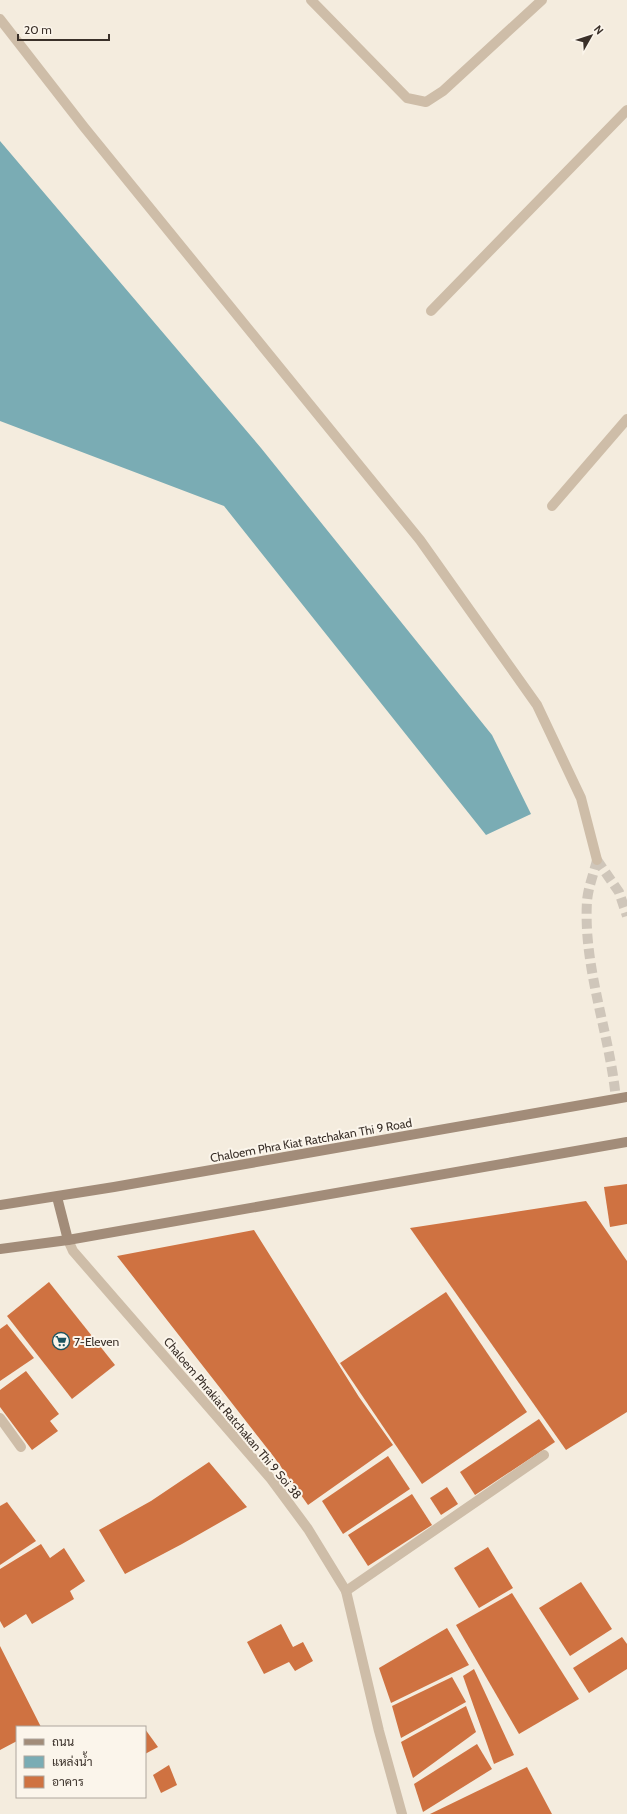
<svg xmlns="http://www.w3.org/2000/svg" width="627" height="1814" font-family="Cabin,Sarabun,sans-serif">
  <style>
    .water { fill: #7aacb4 }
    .building { fill: #cf7241 }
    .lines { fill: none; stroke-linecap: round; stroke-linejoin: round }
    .street-tunnel { stroke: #cfc6ba; stroke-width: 10; stroke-dasharray: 10 5; stroke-linecap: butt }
    .lane { stroke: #cebda8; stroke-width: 10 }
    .street { stroke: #cebda8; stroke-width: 10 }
    .secondary { stroke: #a28c79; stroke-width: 10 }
    .labels { text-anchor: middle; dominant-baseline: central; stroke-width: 4; stroke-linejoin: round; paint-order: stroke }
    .street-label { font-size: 12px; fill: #3a3029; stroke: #fbf5eb }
    .poi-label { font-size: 12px; fill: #3a3029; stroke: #fbf5eb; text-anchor: start }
  </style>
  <rect width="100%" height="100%" fill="#f4ecde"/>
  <!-- water -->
  <path class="water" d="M0,141l261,307 231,287 39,79 -45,21 -262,-329 -224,-85z"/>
  <!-- building -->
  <g class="building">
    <path d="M627,1184v40l-17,3 -6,-40z"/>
    <path d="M586,1201l41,60v151l-61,38 -156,-222z"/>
    <path d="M254,1230l105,167 34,48 -85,60 -34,-48 -157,-201z"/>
    <path d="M49,1282l66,83 -43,34 -65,-83z"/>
    <path d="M446,1292l81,120 -105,72 -82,-121z"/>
    <path d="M7,1324l27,34 -34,23v-52z"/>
    <path d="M26,1371l33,43 -9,7 8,10 -26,19 -32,-43v-17z"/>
    <path d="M539,1419l16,23 -80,53 -15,-23z"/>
    <path d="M388,1456l22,33 -67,45 -21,-33z"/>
    <path d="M209,1462l38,45 -65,37 -57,30 -26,-44 52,-29z"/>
    <path d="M447,1487l11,17 -17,11 -11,-17z"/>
    <path d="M412,1494l20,31 -64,41 -20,-31z"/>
    <path d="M7,1502l29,39 -36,24v-59z"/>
    <path d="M41,1544l9,14 14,-10 21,33 -15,10 4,8 -42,25 -6,-10 -22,14 -4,-7v-52z"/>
    <path d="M488,1547l25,41 -34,20 -25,-40z"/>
    <path d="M581,1582l31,47 -42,27 -31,-48z"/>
    <path d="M512,1593l67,106 -60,35 -63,-109z"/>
    <path d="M281,1624l12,23 10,-5 10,19 -18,10 -6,-9 -25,12 -17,-32z"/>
    <path d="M447,1628l22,37 -78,38 -12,-35z"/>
    <path d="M622,1637l5,7v25l-38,24 -16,-25z"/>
    <path d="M0,1646l41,81h-24v14l-17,9z"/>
    <path d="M474,1669l40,86 -20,9 -31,-88z"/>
    <path d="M452,1677l14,25 -65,36 -9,-32z"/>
    <path d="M466,1706l10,26 -63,46 -12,-36z"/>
    <path d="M145,1729l13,18 -13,7z"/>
    <path d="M477,1744l15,25 -69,43 -9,-28z"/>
    <path d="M169,1765l8,20 -16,8 -8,-18z"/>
    <path d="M527,1767l25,47h-122z"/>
  </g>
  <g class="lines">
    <!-- street-tunnel -->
    <g class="street-tunnel">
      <path d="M597,860c-3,13 -9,28 -10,41 -4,68 23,132 29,199"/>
      <path d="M597,860l22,32 8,24"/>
    </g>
    <!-- lane -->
    <path class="lane" d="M0,1418l21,29"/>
    <!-- street -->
    <g class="street">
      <path d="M311,0l96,98 19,4 17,-11 99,-91"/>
      <path d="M0,19l84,108 336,413 117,165 44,93 16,62"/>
      <path d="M431,311l196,-201"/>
      <path d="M552,506l75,-87"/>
      <path d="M68,1240l5,11 198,228 37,50 38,62 33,140 23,83"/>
      <path d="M346,1591l198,-136"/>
    </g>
    <!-- secondary -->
    <g class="secondary">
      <path d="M57,1197l11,43"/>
      <path d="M0,1205l114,-18 513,-90"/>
      <path d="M0,1249l68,-9 559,-98"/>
    </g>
  </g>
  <!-- icons -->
  <defs>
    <g id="supermarket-ring" transform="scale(0.9)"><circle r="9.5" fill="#fbf5eb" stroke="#1b545f" stroke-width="1.5"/><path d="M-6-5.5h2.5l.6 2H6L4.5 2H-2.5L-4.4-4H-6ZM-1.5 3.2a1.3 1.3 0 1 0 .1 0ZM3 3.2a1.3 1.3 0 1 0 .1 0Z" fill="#1b545f"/></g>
  </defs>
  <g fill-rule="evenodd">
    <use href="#supermarket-ring" x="61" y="1341"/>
  </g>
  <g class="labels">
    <!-- street labels -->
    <g class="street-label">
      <text transform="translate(311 1140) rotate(-10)">Chaloem Phra Kiat Ratchakan Thi 9 Road</text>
      <text transform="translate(233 1418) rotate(50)">Chaloem Phrakiat Ratchakan Thi 9 Soi 38</text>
    </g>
    <!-- poi labels -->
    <g class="poi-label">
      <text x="74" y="1341">7-Eleven</text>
    </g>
  </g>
  <!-- legend -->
  <rect x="16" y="1726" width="130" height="72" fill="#fbf5eb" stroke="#aea69d"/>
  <rect x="24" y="1739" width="20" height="6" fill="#a28c79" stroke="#aea69d"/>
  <text x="52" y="1746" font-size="12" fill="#3a3029">ถนน</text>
  <rect x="24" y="1756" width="20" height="12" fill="#7aacb4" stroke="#aea69d"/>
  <text x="52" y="1766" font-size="12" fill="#3a3029">แหล่งน้ำ</text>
  <rect x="24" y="1776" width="20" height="12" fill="#cf7241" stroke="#aea69d"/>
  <text x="52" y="1786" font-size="12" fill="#3a3029">อาคาร</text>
  <!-- north arrow -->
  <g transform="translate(591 36) rotate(51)" stroke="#fbf5eb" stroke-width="3" paint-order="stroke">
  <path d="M0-3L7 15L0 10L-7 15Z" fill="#3a3029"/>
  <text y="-6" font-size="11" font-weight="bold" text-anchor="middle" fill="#3a3029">N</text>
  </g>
  <!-- scale -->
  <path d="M18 34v6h91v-6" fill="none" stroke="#3a3029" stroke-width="2"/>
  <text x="24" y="34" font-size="12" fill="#3a3029" stroke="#fbf5eb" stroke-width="3" paint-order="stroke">20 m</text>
</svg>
